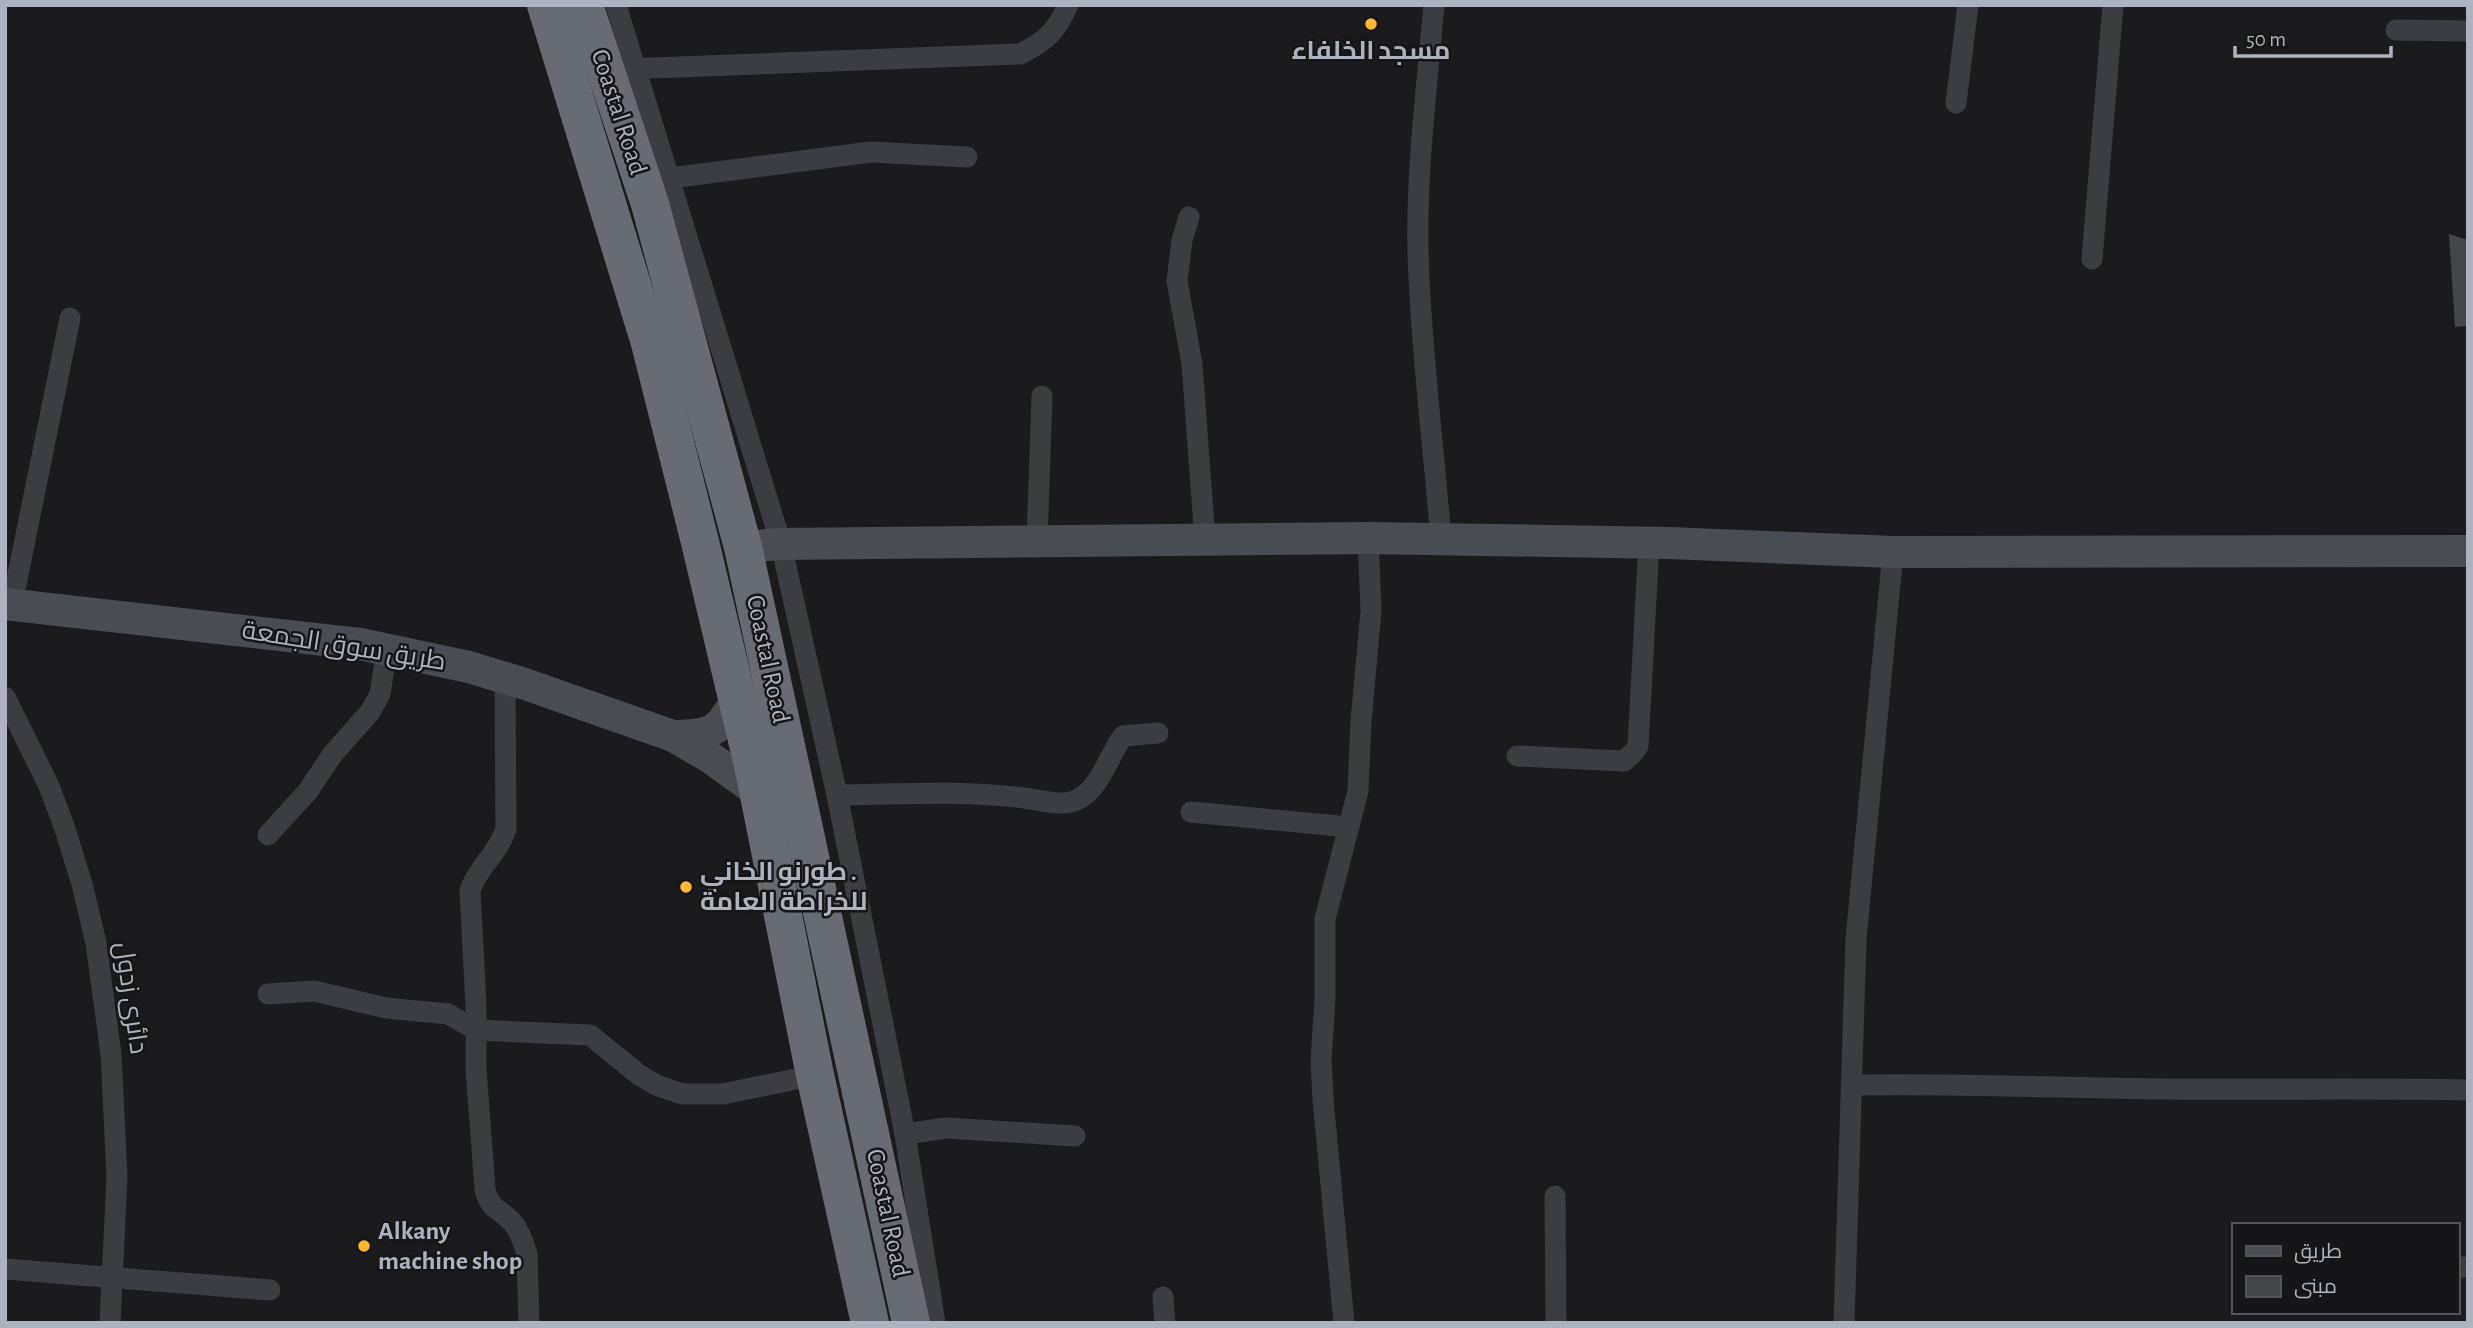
<svg xmlns="http://www.w3.org/2000/svg" width="2473" height="1328" font-family="'Alegreya Sans',Cairo,sans-serif">
  <style>
    .building { fill: #45464a }
    .lines { fill: none; stroke-linecap: round; stroke-linejoin: round }
    .street { stroke: #3b3d43; stroke-width: 21 }
    .secondary { stroke: #494c53; stroke-width: 32 }
    .highway { stroke: #676b74; stroke-width: 38 }
    .poi-dot { fill: #ffb731; stroke: #161618; stroke-width: 2.5 }
    .labels { text-anchor: middle; dominant-baseline: central; stroke-width: 5; stroke-linejoin: round; paint-order: stroke }
    .poi-label { font-size: 26px; font-weight: bold; fill: #acb2be; stroke: #161618; text-anchor: start }
    .street-label { font-size: 26px; fill: #acb2be; stroke: #161618 }
  </style>
  <rect width="100%" height="100%" fill="#1b1b1d"/>
  <!-- building -->
  <path class="building" d="M2449,234l19,6v86l-13,1z"/>
  <g class="lines">
    <!-- street -->
    <g class="street">
      <path d="M616,5l165,539 56,251 68,339 30,189"/>
      <path d="M1434,5c-8,91 -20,182 -15,273 4,87 15,174 22,261"/>
      <path d="M2396,30l72,1"/>
      <path d="M625,69l395,-15c25,-12 36,-22 48,-49"/>
      <path d="M1956,103l12,-98"/>
      <path d="M670,178l201,-26 96,5"/>
      <path d="M1189,217l-7,23 -5,41 15,83 13,176"/>
      <path d="M2092,259l21,-254"/>
      <path d="M1037,541l5,-145"/>
      <path d="M12,604l58,-286"/>
      <path d="M505,677l1,152c-7,23 -28,38 -36,61l6,116v63l9,120c5,22 16,20 28,34 7,8 11,21 14,31l2,69"/>
      <path d="M5,697l44,89 15,40 18,58 14,59 15,111 6,123 -7,146"/>
      <path d="M1517,756l107,5 8,-7 6,-8 11,-203"/>
      <path d="M837,795c62,-1 125,-5 187,3 17,2 37,9 53,2 23,-11 32,-45 46,-64l35,-3"/>
      <path d="M1191,812l158,15"/>
      <path d="M268,835l40,-44 24,-36 38,-43 10,-18 7,-45"/>
      <path d="M268,994l46,-3 72,17 62,6 28,16 114,5 48,39 18,11 26,9h41l92,-19"/>
      <path d="M1852,1085c104,-2 208,3 313,4 101,1 202,-1 303,1"/>
      <path d="M905,1134l41,-6 129,8"/>
      <path d="M1555,1196l1,127"/>
      <path d="M2457,1267h11"/>
      <path d="M5,1269l265,21"/>
      <path d="M1163,1297l2,26"/>
      <path d="M1344,1323l-21,-224 -2,-39 4,-61v-80l33,-128 3,-70 10,-110 -3,-73"/>
      <path d="M1844,1323l12,-384 37,-387"/>
    </g>
    <!-- secondary -->
    <g class="secondary">
      <path d="M743,547l38,-3 587,-6 301,5 224,9 575,-1"/>
      <path d="M5,604l355,40 109,23 56,17 148,52 38,22 47,34"/>
      <path d="M673,736c39,-1 45,-3 64,-37"/>
    </g>
    <!-- highway -->
    <g class="highway">
      <path d="M546,5l104,338 50,199 53,223 62,310 55,248"/>
      <path d="M584,5l66,199 93,343 168,776"/>
    </g>
  </g>
  <!-- markers -->
  <g class="poi-dot">
    <circle cx="1371" cy="24" r="7"/>
    <circle cx="686" cy="887" r="7"/>
    <circle cx="364" cy="1246" r="7"/>
  </g>
  <g class="labels">
    <!-- poi labels -->
    <g class="poi-label">
      <text x="1371" y="51" text-anchor="middle">مسجد الخلفاء</text>
      <text x="700" y="872">طورنو الخاني .<tspan x="700" dy="30">للخراطة العامة</tspan></text>
      <text x="378" y="1231">Alkany<tspan x="378" dy="30">machine shop</tspan></text>
    </g>
    <!-- street labels -->
    <g class="street-label">
      <text transform="translate(619 112) rotate(72)">Coastal Road</text>
      <text transform="translate(344 646) rotate(9)">طريق سوق الجمعة</text>
      <text transform="translate(768 659) rotate(78)">Coastal Road</text>
      <text transform="translate(131 998) rotate(82)">دائرى زدول</text>
      <text transform="translate(888 1213) rotate(78)">Coastal Road</text>
    </g>
  </g>
  <!-- border -->
  <rect width="2473" height="1328" fill="none" stroke="#acb2be" stroke-width="14"/>
  <!-- legend -->
  <rect x="2232" y="1223" width="228" height="91" fill="#161618" stroke="#52545a" stroke-width="2"/>
  <rect x="2246" y="1246" width="35" height="10" fill="#494c53" stroke="#52545a" stroke-width="2"/>
  <text x="2294" y="1258" font-size="21" fill="#acb2be">طريق</text>
  <rect x="2246" y="1276" width="35" height="21" fill="#45464a" stroke="#52545a" stroke-width="2"/>
  <text x="2294" y="1293" font-size="21" fill="#acb2be">مبنى</text>
  <!-- scale -->
  <path d="M2235 46v10h156v-10" fill="none" stroke="#acb2be" stroke-width="3.5"/>
  <text x="2246" y="46" font-size="21" fill="#acb2be" stroke="#161618" stroke-width="5" paint-order="stroke">50 m</text>
</svg>
